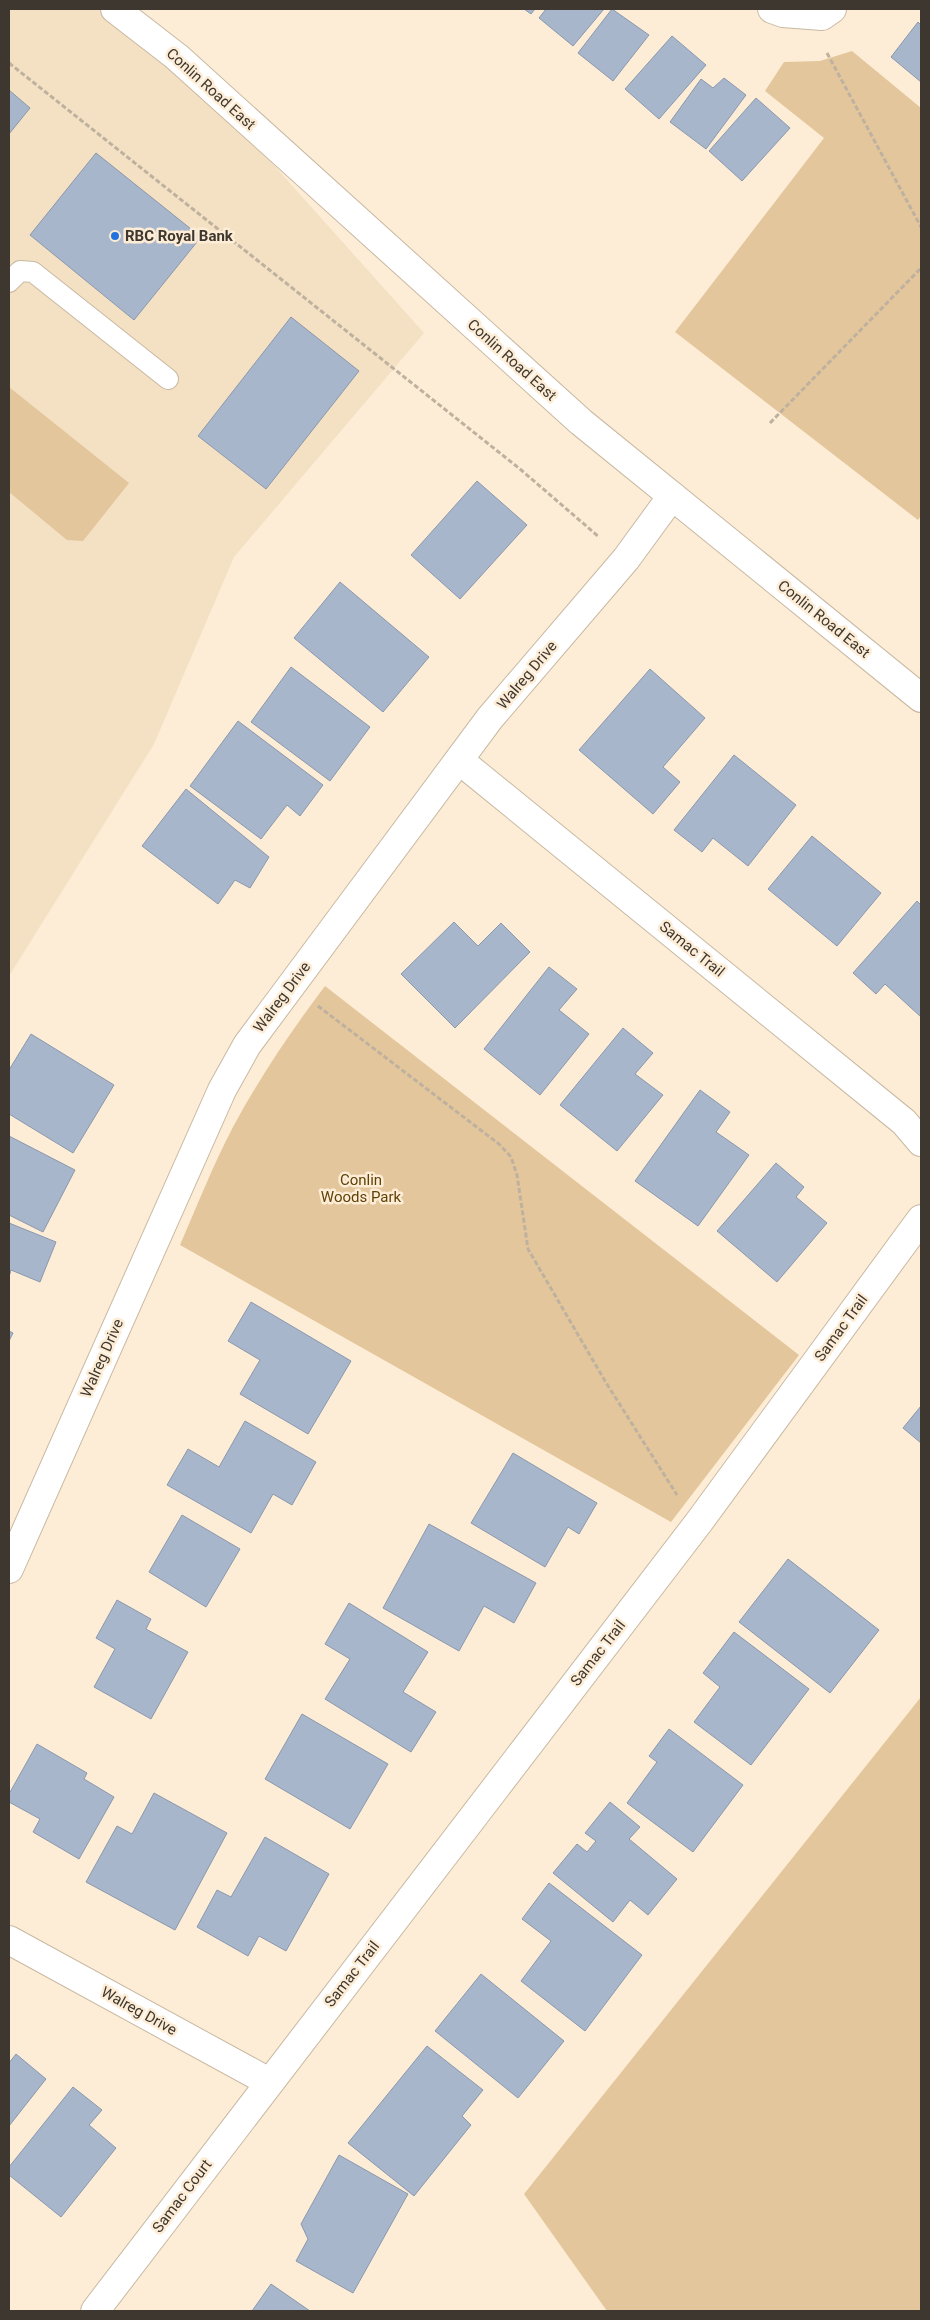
<svg xmlns="http://www.w3.org/2000/svg" width="930" height="2320" font-family="Roboto,sans-serif">
  <style>
    .built { fill: #f4e0c2 }
    .green { fill: #e3c69b }
    .building { fill: #a8b6cc; stroke: #8a98ad }
    .lines { fill: none; stroke-linecap: round; stroke-linejoin: round }
    .lane-casing { stroke: #c8b9a3; stroke-width: 22 }
    .street-casing { stroke: #c8b9a3; stroke-width: 30 }
    .secondary-casing { stroke: #c8b9a3; stroke-width: 30 }
    .path { stroke: #beb19f; stroke-width: 3; stroke-dasharray: 5 2.5; stroke-linecap: butt }
    .lane { stroke: #fff; stroke-width: 20 }
    .street { stroke: #fff; stroke-width: 28 }
    .secondary { stroke: #fff; stroke-width: 28 }
    .poi-dot { fill: #2273de; stroke: #fdedd6; stroke-width: 2 }
    .labels { text-anchor: middle; dominant-baseline: central; stroke-width: 5; stroke-linejoin: round; paint-order: stroke }
    .street-label { font-size: 15px; fill: #3e372f; stroke: #fdedd6 }
    .poi-label { font-size: 15px; font-weight: bold; fill: #3e372f; stroke: #fdedd6; text-anchor: start }
    .park-label { font-size: 15px; fill: #604208; stroke: #fdedd6 }
  </style>
  <rect width="100%" height="100%" fill="#fdedd6"/>
  <!-- built -->
  <path class="built" d="M9,9h106l62,48 247,276 -190,224 -80,187 -145,232z"/>
  <!-- green -->
  <g class="green">
    <path d="M852,51l69,57v408l-3,4 -243,-188 149,-194 -59,-47 19,-29 36,-1z"/>
    <path d="M9,387l120,96 -46,58 -16,-1 -58,-48z"/>
    <path d="M325,986l474,369 -128,167 -491,-277c17,-39 33,-80 53,-118 27,-50 58,-96 92,-141z"/>
    <path d="M921,1697v614h-314l-83,-117z"/>
  </g>
  <!-- building -->
  <g class="building">
    <path d="M524,9h11l-4,5z"/>
    <path d="M546,9h58l-31,37 -34,-28z"/>
    <path d="M612,9l37,26 -36,46 -35,-28z"/>
    <path d="M918,22l3,3v57l-30,-25z"/>
    <path d="M672,36l34,29 -47,54 -34,-30z"/>
    <path d="M724,78l22,17 -40,54 -36,-27 31,-43 12,9z"/>
    <path d="M9,90l21,18 -21,26z"/>
    <path d="M756,98l34,30 -48,53 -33,-30z"/>
    <path d="M96,153l105,84 -67,83 -104,-85z"/>
    <path d="M291,317l68,54 -93,118 -68,-53z"/>
    <path d="M477,481l50,44 -67,74 -49,-44z"/>
    <path d="M340,582l89,75 -46,55 -89,-74z"/>
    <path d="M291,667l79,60 -40,54 -79,-59z"/>
    <path d="M650,669l55,49 -42,49 17,15 -27,32 -74,-64z"/>
    <path d="M238,721l85,64 -23,31 -13,-11 -26,34 -71,-53z"/>
    <path d="M734,755l62,50 -48,61 -35,-28 -11,14 -28,-22z"/>
    <path d="M186,789l83,68 -19,31 -15,-8 -17,24 -76,-58z"/>
    <path d="M812,836l69,57 -44,53 -69,-57z"/>
    <path d="M917,901l4,4v112l-36,-33 -9,10 -23,-21z"/>
    <path d="M454,922l24,24 23,-23 29,29 -75,76 -54,-54z"/>
    <path d="M549,967l28,22 -18,21 30,24 -49,61 -56,-46z"/>
    <path d="M623,1028l30,25 -18,21 28,21 -46,56 -57,-46z"/>
    <path d="M31,1034l83,51 -41,68 -64,-39v-44z"/>
    <path d="M700,1090l30,22 -14,20 33,23 -51,71 -63,-45z"/>
    <path d="M9,1136l66,34 -32,62 -34,-17z"/>
    <path d="M776,1163l28,24 -8,10 31,26 -50,59 -60,-51z"/>
    <path d="M9,1223l47,19 -16,40 -29,-12 -2,7z"/>
    <path d="M251,1302l100,59 -43,73 -68,-40 20,-34 -32,-19z"/>
    <path d="M9,1331l4,2 -4,8z"/>
    <path d="M921,1406v37l-18,-15z"/>
    <path d="M245,1421l71,41 -24,43 -19,-11 -22,39 -84,-48 21,-36 31,18z"/>
    <path d="M513,1453l84,50 -18,31 -11,-7 -23,40 -74,-44z"/>
    <path d="M182,1515l58,34 -34,58 -57,-35z"/>
    <path d="M429,1524l107,59 -22,40 -30,-17 -25,45 -76,-43z"/>
    <path d="M788,1559l91,71 -49,63 -91,-71z"/>
    <path d="M117,1600l34,19 -5,10 42,23 -37,67 -57,-32 21,-38 -19,-11z"/>
    <path d="M349,1603l79,49 -25,40 33,20 -25,40 -86,-53 25,-40 -25,-15z"/>
    <path d="M734,1632l75,57 -58,76 -57,-43 26,-35 -17,-14z"/>
    <path d="M302,1714l86,50 -38,65 -85,-50z"/>
    <path d="M669,1729l74,56 -50,67 -66,-49 30,-41 -8,-6z"/>
    <path d="M37,1744l50,29 -3,6 30,18 -35,62 -46,-27 7,-13 -31,-17v-8z"/>
    <path d="M154,1793l73,40 -52,97 -89,-48 31,-56 15,8z"/>
    <path d="M610,1802l30,25 -11,12 48,40 -29,36 -18,-15 -17,22 -60,-49 24,-29 10,8 9,-11 -11,-8z"/>
    <path d="M265,1837l64,37 -43,77 -27,-15 -11,20 -51,-29 20,-37 14,7z"/>
    <path d="M549,1883l93,72 -57,76 -64,-50 30,-40 -29,-22z"/>
    <path d="M481,1974l83,67 -46,57 -83,-67z"/>
    <path d="M427,2046l56,44 -21,26 9,9 -57,71 -66,-53z"/>
    <path d="M16,2054l30,25 -37,47v-63z"/>
    <path d="M73,2087l29,23 -13,15 27,23 -55,69 -52,-42v-8z"/>
    <path d="M339,2155l69,39 -55,99 -57,-32 12,-22 -7,-15z"/>
    <path d="M271,2284l39,27h-58z"/>
  </g>
  <g class="lines">
    <!-- lane casing -->
    <g class="lane-casing">
      <path id="lane" d="M9,282l11,-11 13,1 135,107"/>
    </g>
    <!-- street casing -->
    <g class="street-casing">
      <g id="street">
        <path d="M772,9l11,4 39,3 10,-7"/>
        <path d="M459,760l445,362 17,20"/>
        <path d="M9,1569l213,-479 25,-45 243,-327 136,-159 46,-63"/>
        <path d="M9,1940l260,142"/>
        <path d="M95,2311l604,-789 222,-303"/>
      </g>
    </g>
    <!-- secondary casing -->
    <g class="secondary-casing">
      <path id="secondary" d="M115,9l62,48 404,365 340,276"/>
    </g>
    <!-- path -->
    <g class="path">
      <path d="M827,53l94,174"/>
      <path d="M9,63l511,406 79,68"/>
      <path d="M770,423l151,-155"/>
      <path d="M318,1006l181,138 12,13 6,18 11,74 77,132 72,114"/>
    </g>
    <!-- lane -->
    <use href="#lane" class="lane"/>
    <!-- street -->
    <use href="#street" class="street"/>
    <!-- secondary -->
    <use href="#secondary" class="secondary"/>
  </g>
  <!-- markers -->
  <circle class="poi-dot" cx="115" cy="236" r="5"/>
  <g class="labels">
    <!-- street labels -->
    <g class="street-label">
      <text transform="translate(211 89) rotate(42)">Conlin Road East</text>
      <text transform="translate(512 360) rotate(42)">Conlin Road East</text>
      <text transform="translate(824 619) rotate(39)">Conlin Road East</text>
      <text transform="translate(527 675) rotate(-50)">Walreg Drive</text>
      <text transform="translate(692 949) rotate(39)">Samac Trail</text>
      <text transform="translate(282 997) rotate(-53)">Walreg Drive</text>
      <text transform="translate(841 1328) rotate(-54)">Samac Trail</text>
      <text transform="translate(102 1358) rotate(-66)">Walreg Drive</text>
      <text transform="translate(598 1653) rotate(-52)">Samac Trail</text>
      <text transform="translate(352 1974) rotate(-52)">Samac Trail</text>
      <text transform="translate(139 2011) rotate(29)">Walreg Drive</text>
      <text transform="translate(182 2196) rotate(-53)">Samac Court</text>
    </g>
    <!-- poi labels -->
    <g class="poi-label">
      <text x="125" y="236">RBC Royal Bank</text>
    </g>
    <!-- park labels -->
    <g class="park-label">
      <text x="361" y="1180">Conlin<tspan x="361" dy="17">Woods Park</tspan></text>
    </g>
  </g>
  <!-- border -->
  <rect width="930" height="2320" fill="none" stroke="#3e372f" stroke-width="20"/>
</svg>
